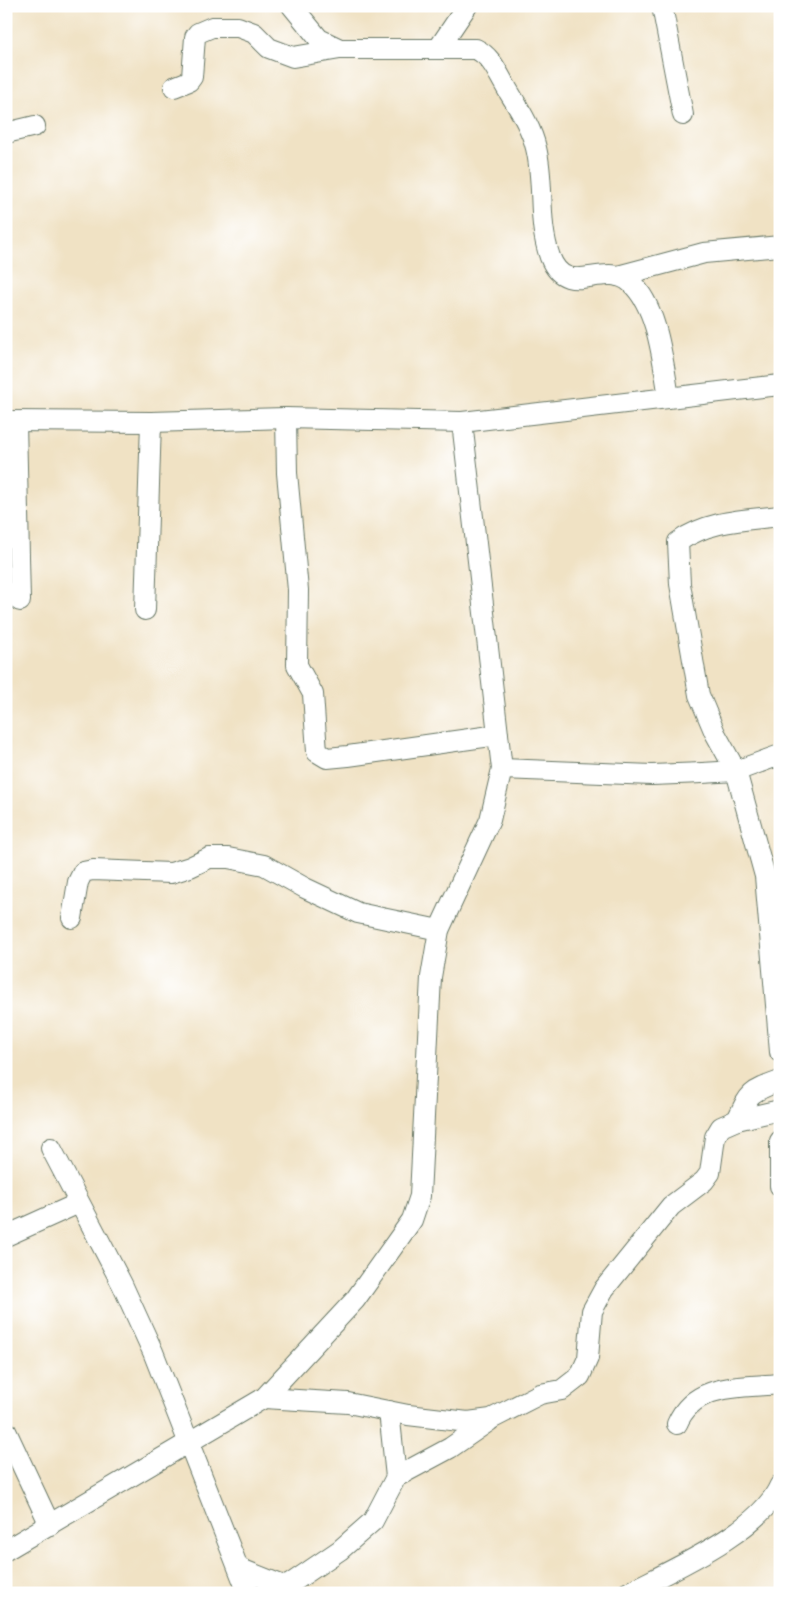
<svg xmlns="http://www.w3.org/2000/svg" width="786" height="1599" font-family="'IM FELL DW Pica',serif">
  <style>
    .lines { fill: none; stroke-linecap: round; stroke-linejoin: round }
    .minor-casing { stroke: #687766; stroke-width: 22 }
    .minor { stroke: #fff; stroke-width: 20 }
  </style>
  <rect width="100%" height="100%" fill="#fff"/>
  <filter id="ink" filterUnits="userSpaceOnUse"><feTurbulence type="fractalNoise" baseFrequency=".02" numOctaves="2"/><feDisplacementMap in="SourceGraphic" scale="10" xChannelSelector="R" yChannelSelector="G"/><feConvolveMatrix kernelMatrix="1 2 1 2 8 2 1 2 1" color-interpolation-filters="sRGB"/></filter>
  <filter id="wash" filterUnits="userSpaceOnUse"><feTurbulence type="fractalNoise" baseFrequency=".0096" numOctaves="4" result="noise"/><feDisplacementMap in="SourceGraphic" scale="20" xChannelSelector="R" yChannelSelector="G"/><feGaussianBlur stdDeviation="1.12" result="paint"/><feColorMatrix in="noise" values="0 0 0 0 0 0 0 0 0 0 0 0 0 0 0 0 0 1.4 0 .05"/><feComposite in="paint" operator="in"/></filter>
  <g filter="url(#wash)">
    <rect width="100%" height="100%" fill="#f0e2c4"/>
  </g>
  <g filter="url(#ink)">
    <g class="lines">
      <!-- minor casing -->
      <g class="minor-casing">
        <g id="minor">
          <path d="M292,6l27,33 21,10h136c16,8 21,23 30,38 11,19 25,39 30,61 9,36 1,73 14,109 17,44 54,2 81,26 27,24 32,80 38,114"/>
          <path d="M662,6l21,109"/>
          <path d="M438,49l29,-43"/>
          <path d="M174,87l15,-6 3,-4 3,-40 3,-4 14,-6h26l16,6 15,15 24,9 47,-8"/>
          <path d="M6,133l29,-7"/>
          <path d="M618,276l86,-23 76,-7"/>
          <path d="M286,418l1,55 11,117 -1,75 16,29 4,58 10,6 21,-2 150,-21"/>
          <path d="M6,421l145,1 135,-4 176,4 318,-37"/>
          <path d="M16,422l4,179"/>
          <path d="M780,516c-35,4 -72,4 -102,26l2,42 19,111 16,38 21,38 29,105 15,176"/>
          <path d="M145,610l6,-188"/>
          <path d="M502,769l150,6 50,-2 34,-2 44,-16"/>
          <path d="M72,918l6,-36 5,-10 10,-2 78,3 19,-6 19,-9h19l36,7 41,23 53,25 81,17"/>
          <path d="M737,1120c13,-28 13,-28 43,-39"/>
          <path d="M780,1141v45"/>
          <path d="M51,1148l71,136 31,68 95,241"/>
          <path d="M6,1236l73,-33"/>
          <path d="M264,1398l84,5 60,12 60,7 23,-3 49,-25 22,-4 18,-14 8,-18 4,-47 12,-22 67,-83 33,-25 6,-8 5,-36 6,-10 16,-7 43,-10"/>
          <path d="M389,1411l7,66"/>
          <path d="M677,1424c18,-42 64,-36 103,-40"/>
          <path d="M6,1431l44,94"/>
          <path d="M6,1550l258,-152 91,-98 57,-80 8,-24 11,-219 8,-47 51,-110 12,-51 -40,-347"/>
          <path d="M241,1569l45,18"/>
          <path d="M277,1593l63,-43 33,-29 23,-44 54,-29 39,-27"/>
          <path d="M627,1593c44,-23 133,-61 153,-108"/>
        </g>
      </g>
      <!-- minor -->
      <use href="#minor" class="minor"/>
    </g>
  </g>
  <!-- margin -->
  <rect width="786" height="1599" fill="none" stroke="#fff" stroke-width="25"/>
</svg>
